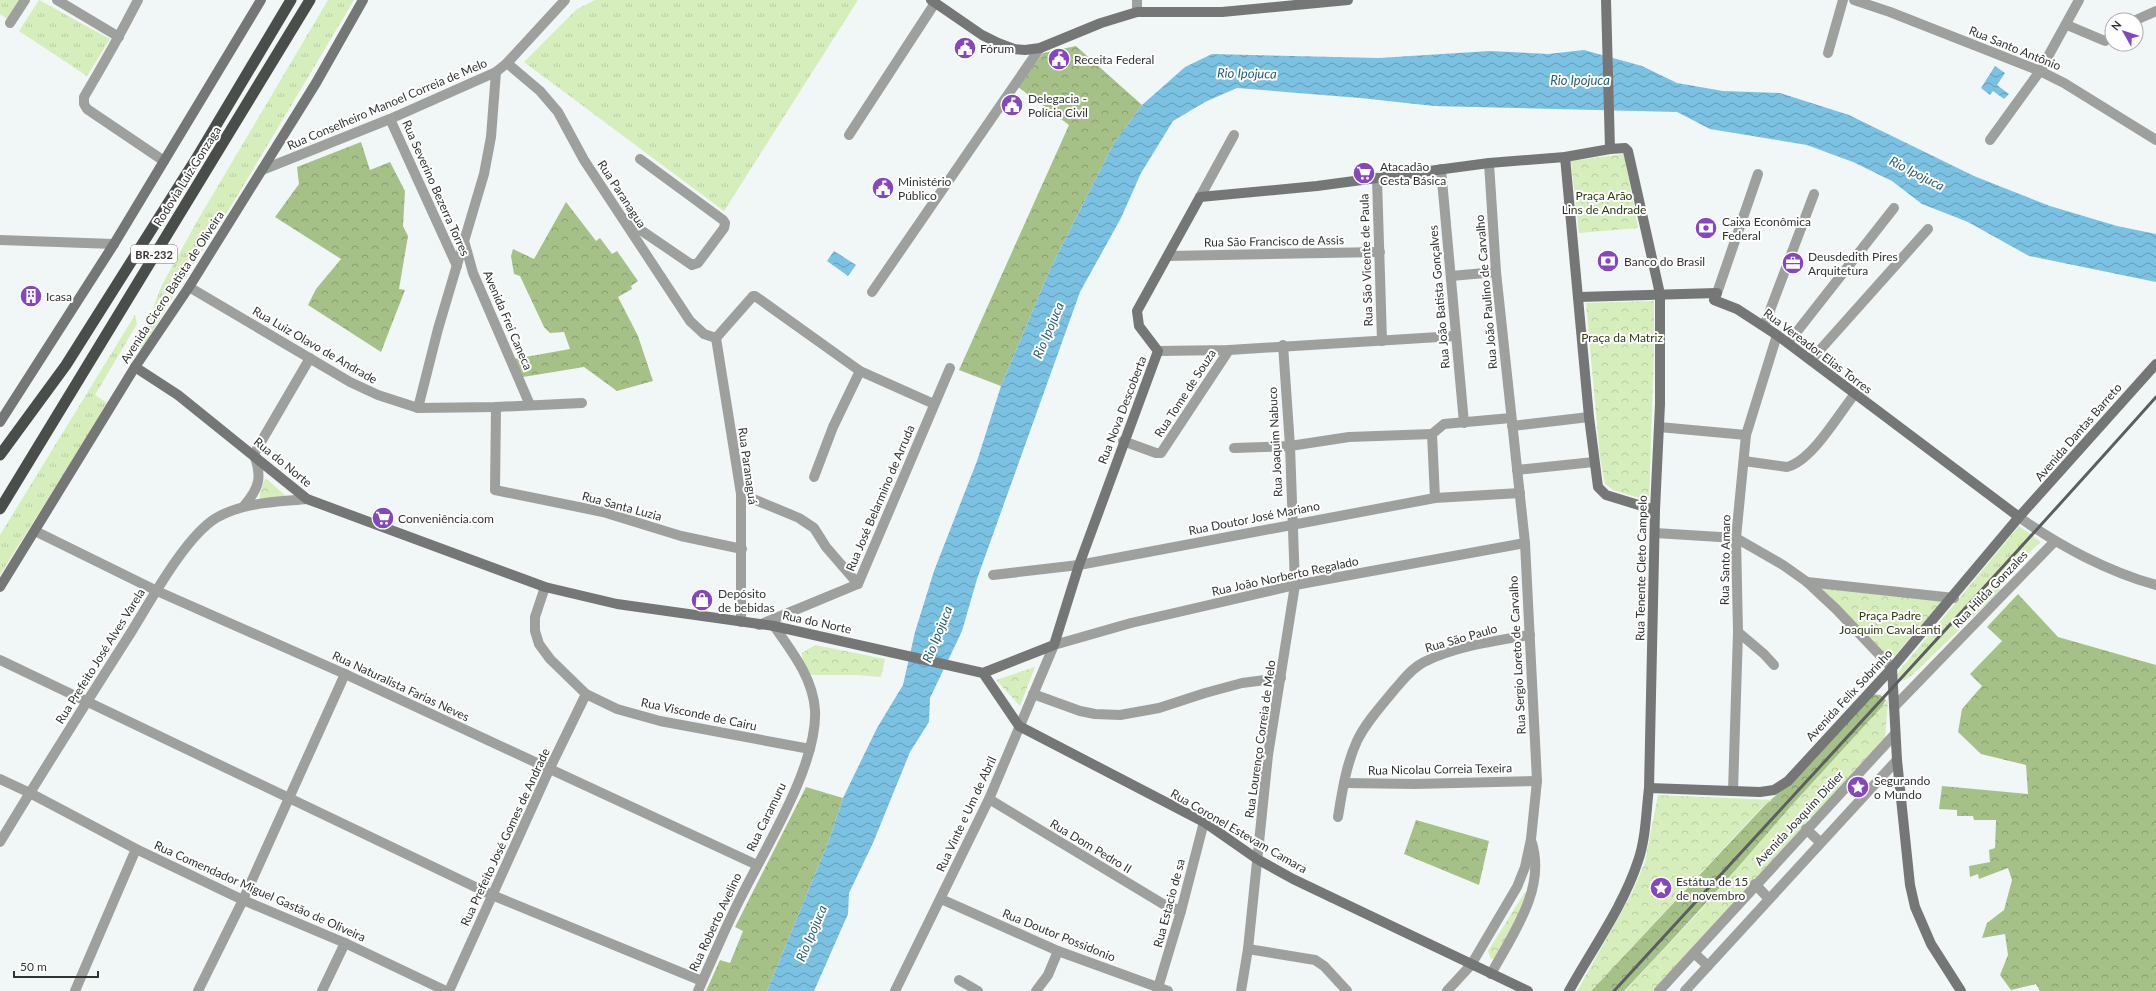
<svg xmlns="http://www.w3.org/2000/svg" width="2156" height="991" font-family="Lato,sans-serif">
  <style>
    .grass { fill: url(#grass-tufts) }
    .forest { fill: url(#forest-crowns) }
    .park { fill: url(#park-crowns) }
    .water { fill: url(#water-waves) }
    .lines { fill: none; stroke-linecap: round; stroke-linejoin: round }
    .minor { stroke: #9ea09e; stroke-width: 10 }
    .tertiary { stroke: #9ea09e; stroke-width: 10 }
    .secondary { stroke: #747775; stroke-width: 10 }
    .trunk { stroke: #4a4e4b; stroke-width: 11 }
    .rail { stroke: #5c5f5f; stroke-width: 3 }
    .labels { text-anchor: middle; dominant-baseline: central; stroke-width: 4; stroke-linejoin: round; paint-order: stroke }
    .shield { fill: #fff; stroke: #6f7070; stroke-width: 1 }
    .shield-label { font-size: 11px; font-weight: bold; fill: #313333 }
    .poi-label { font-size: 12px; fill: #313333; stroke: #fff; text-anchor: start }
    .street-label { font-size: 12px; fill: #313333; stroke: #fff }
    .park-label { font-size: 12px; fill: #2a3b11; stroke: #fff }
    .water-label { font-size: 13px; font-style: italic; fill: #275e76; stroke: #fff }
  </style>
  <defs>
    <pattern id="grass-tufts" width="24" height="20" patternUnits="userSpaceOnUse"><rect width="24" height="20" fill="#d6edbc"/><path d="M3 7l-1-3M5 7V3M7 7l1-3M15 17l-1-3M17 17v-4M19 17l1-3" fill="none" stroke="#b8cca2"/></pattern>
    <pattern id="forest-crowns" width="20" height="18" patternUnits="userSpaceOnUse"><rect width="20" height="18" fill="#a6c187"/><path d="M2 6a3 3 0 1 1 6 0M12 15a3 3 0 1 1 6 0" fill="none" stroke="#889d6f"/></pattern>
    <pattern id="park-crowns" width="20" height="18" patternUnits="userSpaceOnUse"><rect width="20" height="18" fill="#d6edbc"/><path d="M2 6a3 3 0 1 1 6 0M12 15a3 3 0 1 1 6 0" fill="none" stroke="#b8cca2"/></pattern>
    <pattern id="water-waves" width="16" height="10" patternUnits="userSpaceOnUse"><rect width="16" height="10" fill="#7bc1e2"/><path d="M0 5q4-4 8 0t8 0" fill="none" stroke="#659db8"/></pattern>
  </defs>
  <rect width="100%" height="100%" fill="#f1f7f6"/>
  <!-- grass -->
  <g class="grass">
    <path d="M0,0h21l-12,20 -9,-6z"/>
    <path d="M39,0l71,39 -23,37 -68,-45z"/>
    <path d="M328,0h26l-118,198 -59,92 -35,59h-4l23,-62 35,-64z"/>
    <path d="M595,0h263l-134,211 -200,-149 53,-53z"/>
    <path d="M135,315l2,9 -42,71 12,8c-34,58 -72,115 -107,172v-40z"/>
    <path d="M2019,526l22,16c-13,12 -39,30 -41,49l-89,85 -6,4 -5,1 -3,-6 3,-5z"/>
  </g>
  <!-- forest -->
  <g class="forest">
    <path d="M1076,46l66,59 -28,38 -63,124 -50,119 -42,-16 110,-245 -51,-38 25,-34z"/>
    <path d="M361,142l9,28 20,-8 15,29 -2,35 5,10 -9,53 6,1 -24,62 -73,-47 8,-16 25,-30 -66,-42 24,-33 -2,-17z"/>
    <path d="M566,202l30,39 4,-3 12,16 5,-3 21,30 -7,5 1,3 -14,8 20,39 15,45 -36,10 -33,-24 -61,10 -9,-18 56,-10 -6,-17 -14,1 -6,-6 -24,-51 -6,-2 -3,-18 2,-7 21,10z"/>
    <path d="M2018,594l40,43 98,28v326h-116l-4,-7 -25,6 -11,-15 8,-20 -3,-21 -23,4 5,-15 17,-13 8,-30 -4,-12 -29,11 -1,-5 -8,3 -1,-11 21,-4 -1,-12 6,-2 1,-28h-22l-1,-4h-16v-6l-18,-1 3,-23 86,8 -2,-29 -45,-11 -23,-22 4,-23 20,-23 -12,-12 32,-33 -15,-14z"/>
    <path d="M1872,694l8,1 6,5 -10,16c-85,91 -166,185 -252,275h-33l175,-187 23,-20z"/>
    <path d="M806,787l37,11 -14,42 -62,151h-61l14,-31 10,3 13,-32 -8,-4z"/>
    <path d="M1416,820l73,21 -10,44 -75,-31z"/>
  </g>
  <!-- park -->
  <g class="park">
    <path d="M1624,154l14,74 -59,5 -8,-72z"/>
    <path d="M1654,301v52l-5,148 -36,-11 -8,-6 -5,-26 -14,-155z"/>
    <path d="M265,479l3,1 21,19 -29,2v-8z"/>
    <path d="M1819,588l123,13 -51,59z"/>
    <path d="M815,645l70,14 -4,18 -24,-2h-50l-4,-7 -1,-15z"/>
    <path d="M1035,667l-15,39 -24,-26z"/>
    <path d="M1888,700l-3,39 -231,252h-30l74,-78 93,-107z"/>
    <path d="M1658,795l114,5 -9,6 -172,185h-14l55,-98 13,-31z"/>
    <path d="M1525,892l4,4 -34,63h-4l-3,-8z"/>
  </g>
  <!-- water -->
  <g class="water">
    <path d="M1584,50l58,16 35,17 46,8 57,2 69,22 125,61 76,30 67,20 39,8v48l-127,-26 -61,-34 -46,-18 -30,-23 -39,-19 -46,-17 -97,-16 -33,-17 -243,-6 -74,-8 -123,-10 -32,14 -32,19 -32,52 -20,45 -41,74 -103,287 -15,52 -32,67 -1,24 -19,30 -37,91 -24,50 -1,21 -34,77h-47l62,-151 14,-42 34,-70 26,-43 12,-53 19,-61 43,-110 24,-75 50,-119 63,-124 28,-38 43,-38 27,-13 167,4 111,-7 58,3z"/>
    <path d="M1995,66l10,7 -8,12 12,9 -5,5 -11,-8 -3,4 -9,-7z"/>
    <path d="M834,251l22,14 -8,11 -21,-15z"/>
  </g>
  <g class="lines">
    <!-- minor -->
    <g class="minor">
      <path d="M57,0l62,37"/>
      <path d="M138,0c-17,33 -35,65 -54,97v7l3,5 77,52"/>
      <path d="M1854,0l36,12 150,59 24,12 92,57"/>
      <path d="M2136,20l20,-9"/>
      <path d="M10,23l15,-23"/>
      <path d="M2067,25l38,16 7,-5"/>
      <path d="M1828,53l15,-53"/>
      <path d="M507,63l33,28 18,21 26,48 106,161 14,13 12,4"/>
      <path d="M390,119l67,147"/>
      <path d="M849,135l86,-132"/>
      <path d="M1990,140l50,-69 39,-71"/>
      <path d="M1441,169l23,254"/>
      <path d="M262,170l128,-51 106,-47 11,-9 58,-63"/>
      <path d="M1377,179l5,162"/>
      <path d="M1200,197l34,-62"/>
      <path d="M623,218l69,47 6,-2 26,-35 1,-5 -2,-3 -83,-61"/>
      <path d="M0,240l114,4"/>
      <path d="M465,244l8,29 57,132"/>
      <path d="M1168,256l212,-4"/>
      <path d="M1451,276l45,-4"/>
      <path d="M189,287l161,95 28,13 40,13 78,-1 86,-4"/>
      <path d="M872,292l168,-244"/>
      <path d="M1717,293l41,-119"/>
      <path d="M1764,326l50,-132"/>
      <path d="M716,338l25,156v128"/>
      <path d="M716,338l37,-42h2l105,75 74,33"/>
      <path d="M1788,343l106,-135"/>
      <path d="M1158,351l71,-1 226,-14"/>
      <path d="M1811,360l117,-131"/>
      <path d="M496,407l-1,83 108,22 78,24 61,13"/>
      <path d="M418,408l20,-79 46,-155 7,-37 5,-65"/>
      <path d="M1512,426l77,-9"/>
      <path d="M1659,427l87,8"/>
      <path d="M1123,441l33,12h5l68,-103"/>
      <path d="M1234,448l56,-2 59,-9 83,-3"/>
      <path d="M1744,461l43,6c25,-6 51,-52 67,-72"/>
      <path d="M1517,470l77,-8"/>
      <path d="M814,477l19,-50 27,-56"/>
      <path d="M741,494l58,24 15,10 12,19 32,37"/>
      <path d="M1435,498l-3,-64 12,-10 67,-6"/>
      <path d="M244,506c16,-19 18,-29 10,-52l56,-96"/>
      <path d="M35,531l122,60 188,83 412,191"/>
      <path d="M1655,533l81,5 47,27 24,17 29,27 56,59"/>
      <path d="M993,575l86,-10 356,-67 85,-5"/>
      <path d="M1807,582l147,16"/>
      <path d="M545,587l-10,30v14l4,13 11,15 36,35 31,15 43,12 150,28"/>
      <path d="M759,625l99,-41 92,-216"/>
      <path d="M1738,632l26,22 10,11"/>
      <path d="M0,660l492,235 210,86"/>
      <path d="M1033,694l47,17 15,3 25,1 39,-7 46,-15 37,-10 39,-5"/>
      <path d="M1894,707l161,-166"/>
      <path d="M1344,783l71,1 122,-3"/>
      <path d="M1733,791l5,-159 -2,-94 10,-103 31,-100"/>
      <path d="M989,799l174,105 18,7"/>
      <path d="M1338,817c4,-25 8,-52 19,-76 9,-19 25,-36 38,-52 9,-10 17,-21 29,-27 32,-16 71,-21 106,-27"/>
      <path d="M1806,829l14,13"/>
      <path d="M0,842c42,-70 86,-139 130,-208 20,-32 55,-97 86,-116 28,-16 60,-16 91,-19"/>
      <path d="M1755,884l14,15"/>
      <path d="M941,899l117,52 110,40"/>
      <path d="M1248,949l67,11 9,6 23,25"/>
      <path d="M1694,953l14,13"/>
      <path d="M1491,974c21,-39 55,-84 41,-131"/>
      <path d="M959,980l19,11"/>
      <path d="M75,991l61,-142"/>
      <path d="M198,991l45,-91 102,-226"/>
      <path d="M322,991l23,-48"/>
      <path d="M449,991l100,-221 37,-76"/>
      <path d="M698,991c14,-31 27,-63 43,-94 24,-49 77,-132 74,-187 -2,-32 -23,-58 -41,-84"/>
      <path d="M895,991l94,-192 65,-154 77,-22 164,-38 230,-42"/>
      <path d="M1036,991l12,-16 10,-24"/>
      <path d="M1157,991l24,-80 23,-89"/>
      <path d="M1241,991l7,-42 20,-194 27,-170 -5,-139 -7,-101"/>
      <path d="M1447,991l24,-26 46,-78 8,-20 6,-28 6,-58 -12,-238 -29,-271 -7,-109"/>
      <path d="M1659,991l236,-257"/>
      <path d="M1685,991l212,-231"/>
    </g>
    <!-- tertiary -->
    <g class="tertiary">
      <path d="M1137,0v12"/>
      <path d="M2019,517c40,29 90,55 137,68"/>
      <path d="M0,779l30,14 106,56 107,51 102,43 101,48"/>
    </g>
    <!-- secondary -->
    <g class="secondary">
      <path d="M931,0l51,35 16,8 16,6 11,1 15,-2 61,-25 36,-11h85l126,-12"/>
      <path d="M1606,0l4,149"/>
      <path d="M1565,157l24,260 9,70 8,8 49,15"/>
      <path d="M1579,297l138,-4 -3,7 23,9 40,26 242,182"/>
      <path d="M135,367l43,28 129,104 238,88 72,17 157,22 209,47 71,-28 25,-80 79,-214 -19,-25 -2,-15 63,-114 117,-11 172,-23 76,-6 45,-8 15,-1 3,3 32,143v110l-5,106 -6,278c-3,24 -3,50 -11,73 -15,46 -46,88 -69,130"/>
      <path d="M0,422l114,-178 147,-244"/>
      <path d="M0,587l135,-220 54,-80 127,-204 47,-83"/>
      <path d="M1892,668l5,92 13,125 5,22 16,37 30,47"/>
      <path d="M983,673l36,53 185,96 53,37 36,20 235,112"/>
      <path d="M1649,788l111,4 14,-2 14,-9 104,-113 127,-151 137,-153"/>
    </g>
    <!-- trunk -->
    <g class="trunk">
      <path d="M0,455l66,-90 130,-206 95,-159"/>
      <path d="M0,509l310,-509"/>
    </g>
    <!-- rail -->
    <path class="rail" d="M1614,991c181,-198 364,-394 542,-594"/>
  </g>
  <!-- icons -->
  <defs>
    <g id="civic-disc" transform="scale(1.15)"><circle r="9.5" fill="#8547bd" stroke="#fff"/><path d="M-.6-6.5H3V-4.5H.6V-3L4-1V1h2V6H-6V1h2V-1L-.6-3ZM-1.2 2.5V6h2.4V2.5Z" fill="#fff"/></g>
    <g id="supermarket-disc" transform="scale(1.15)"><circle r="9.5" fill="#8547bd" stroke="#fff"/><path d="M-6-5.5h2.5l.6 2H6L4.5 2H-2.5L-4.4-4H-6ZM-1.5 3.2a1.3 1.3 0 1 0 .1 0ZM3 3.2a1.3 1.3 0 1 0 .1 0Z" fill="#fff"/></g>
    <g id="bank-disc" transform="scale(1.15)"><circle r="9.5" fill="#8547bd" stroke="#fff"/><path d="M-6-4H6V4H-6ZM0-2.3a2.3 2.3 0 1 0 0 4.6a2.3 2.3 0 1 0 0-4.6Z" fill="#fff"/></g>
    <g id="office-disc" transform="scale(1.15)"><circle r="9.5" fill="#8547bd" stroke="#fff"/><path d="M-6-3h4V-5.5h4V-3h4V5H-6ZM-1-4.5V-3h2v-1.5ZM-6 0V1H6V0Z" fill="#fff"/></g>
    <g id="building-disc" transform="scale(1.15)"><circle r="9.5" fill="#8547bd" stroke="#fff"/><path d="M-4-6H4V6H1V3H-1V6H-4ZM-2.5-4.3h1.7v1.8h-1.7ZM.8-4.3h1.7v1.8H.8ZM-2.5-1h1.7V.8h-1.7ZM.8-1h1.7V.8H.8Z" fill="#fff"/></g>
    <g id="shop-disc" transform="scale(1.15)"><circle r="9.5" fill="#8547bd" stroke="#fff"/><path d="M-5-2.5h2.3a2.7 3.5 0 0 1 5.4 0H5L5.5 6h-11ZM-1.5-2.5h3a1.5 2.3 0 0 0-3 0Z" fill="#fff"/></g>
    <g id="sight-disc" transform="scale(1.15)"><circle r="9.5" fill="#8547bd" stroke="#fff"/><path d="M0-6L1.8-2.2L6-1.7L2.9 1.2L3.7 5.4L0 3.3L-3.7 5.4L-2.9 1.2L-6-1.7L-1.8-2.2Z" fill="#fff"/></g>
  </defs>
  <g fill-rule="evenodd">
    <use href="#civic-disc" x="965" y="48"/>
    <use href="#civic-disc" x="1059" y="59"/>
    <use href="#civic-disc" x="1012" y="105"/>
    <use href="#supermarket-disc" x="1364" y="173"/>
    <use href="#civic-disc" x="883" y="188"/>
    <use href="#bank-disc" x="1706" y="228"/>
    <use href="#bank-disc" x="1608" y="261"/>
    <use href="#office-disc" x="1793" y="263"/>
    <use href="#building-disc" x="31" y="296"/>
    <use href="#supermarket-disc" x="383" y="518"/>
    <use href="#shop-disc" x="702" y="600"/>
    <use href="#sight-disc" x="1858" y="787"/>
    <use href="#sight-disc" x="1661" y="888"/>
  </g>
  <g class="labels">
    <!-- shield labels -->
    <rect class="shield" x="131" y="245" width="46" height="18" rx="3"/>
    <g class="shield-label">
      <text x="154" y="254">BR-232</text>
    </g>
    <!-- poi labels -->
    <g class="poi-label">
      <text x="980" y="48">Fórum</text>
      <text x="1074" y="59">Receita Federal</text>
      <text x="1028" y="98">Delegacia -<tspan x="1028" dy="14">Polícia Civil</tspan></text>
      <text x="1380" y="166">Atacadão<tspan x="1380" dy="14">Cesta Básica</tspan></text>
      <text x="898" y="181">Ministério<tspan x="898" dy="14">Público</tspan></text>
      <text x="1722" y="221">Caixa Econômica<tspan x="1722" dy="14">Federal</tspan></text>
      <text x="1808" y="256">Deusdedith Pires<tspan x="1808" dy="14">Arquitetura</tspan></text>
      <text x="1624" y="261">Banco do Brasil</text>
      <text x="46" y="296">Icasa</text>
      <text x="398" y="518">Conveniência.com</text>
      <text x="718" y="593">Depósito<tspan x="718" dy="14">de bebidas</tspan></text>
      <text x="1874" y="780">Segurando<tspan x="1874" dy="14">o Mundo</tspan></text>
      <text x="1676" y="881">Estátua de 15<tspan x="1676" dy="14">de novembro</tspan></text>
    </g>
    <!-- street labels -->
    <g class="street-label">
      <text transform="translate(2015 48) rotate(22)">Rua Santo Antônio</text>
      <text transform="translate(387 104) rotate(-23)">Rua Conselheiro Manoel Correia de Melo</text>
      <text transform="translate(187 176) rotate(-58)">Rodovia Luiz Gonzaga</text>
      <text transform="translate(436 188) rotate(66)">Rua Severino Bezerra Torres</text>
      <text transform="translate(622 194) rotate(57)">Rua Paranagua</text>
      <text transform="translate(1274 241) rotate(-1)">Rua São Francisco de Assis</text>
      <text transform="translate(1366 260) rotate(-92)">Rua São Vicente de Paula</text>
      <text transform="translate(172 287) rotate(-57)">Avenida Cicero Batista de Oliveira</text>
      <text transform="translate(1486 292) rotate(-95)">Rua João Paulino de Carvalho</text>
      <text transform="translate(1439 297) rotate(-95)">Rua João Batista Gonçalves</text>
      <text transform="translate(508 320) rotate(67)">Avenida Frei Caneca</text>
      <text transform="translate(315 345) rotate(30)">Rua Luiz Olavo de Andrade</text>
      <text transform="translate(1818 351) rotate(37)">Rua Vereador Elias Torres</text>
      <text transform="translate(1185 393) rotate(-57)">Rua Tome de Souza</text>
      <text transform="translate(1122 410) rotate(-69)">Rua Nova Descoberta</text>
      <text transform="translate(2078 432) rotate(-49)">Avenida Dantas Barreto</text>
      <text transform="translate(1275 442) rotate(-93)">Rua Joaquim Nabuco</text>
      <text transform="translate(283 462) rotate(39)">Rua do Norte</text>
      <text transform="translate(748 466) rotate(82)">Rua Paranaguá</text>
      <text transform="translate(880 498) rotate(-67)">Rua José Belarmino de Arruda</text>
      <text transform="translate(622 506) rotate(15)">Rua Santa Luzia</text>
      <text transform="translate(1254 518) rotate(-11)">Rua Doutor José Mariano</text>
      <text transform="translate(1725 560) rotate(-89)">Rua Santo Amaro</text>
      <text transform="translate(1641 568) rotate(-89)">Rua Tenente Cleto Campelo</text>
      <text transform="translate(1285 576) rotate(-12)">Rua João Norberto Regalado</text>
      <text transform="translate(1990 589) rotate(-46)">Rua Hilda Gonzales</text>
      <text transform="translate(817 622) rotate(12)">Rua do Norte</text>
      <text transform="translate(1461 638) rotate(-16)">Rua São Paulo</text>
      <text transform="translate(1517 655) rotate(-93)">Rua Sergio Loreto de Carvalho</text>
      <text transform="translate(100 656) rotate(-58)">Rua Prefeito José Alves Varela</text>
      <text transform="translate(401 686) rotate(25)">Rua Naturalista Farias Neves</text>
      <text transform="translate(1849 695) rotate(-47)">Avenida Felix Sobrinho</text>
      <text transform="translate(699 714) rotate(12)">Rua Visconde de Cairu</text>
      <text transform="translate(1260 739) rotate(-82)">Rua Lourenço Correia de Melo</text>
      <text transform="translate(1440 769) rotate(-1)">Rua Nicolau Correia Texeira</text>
      <text transform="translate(966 814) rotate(-65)">Rua Vinte e Um de Abril</text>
      <text transform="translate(766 817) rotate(-64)">Rua Caramuru</text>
      <text transform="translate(1799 818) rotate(-47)">Avenida Joaquim Didier</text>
      <text transform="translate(1239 831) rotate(30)">Rua Coronel Estevam Camara</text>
      <text transform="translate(505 837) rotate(-65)">Rua Prefeito José Gomes de Andrade</text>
      <text transform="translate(1091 846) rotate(31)">Rua Dom Pedro II</text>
      <text transform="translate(260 891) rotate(24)">Rua Comendador Miguel Gastão de Oliveira</text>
      <text transform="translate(1169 903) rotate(-75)">Rua Estacio de sa</text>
      <text transform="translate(715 922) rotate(-65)">Rua Roberto Avelino</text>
      <text transform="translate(1059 935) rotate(22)">Rua Doutor Possidonio</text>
    </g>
    <!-- park labels -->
    <g class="park-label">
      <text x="1604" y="195">Praça Arão<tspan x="1604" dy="14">Lins de Andrade</tspan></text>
      <text x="1622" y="337">Praça da Matriz</text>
      <text x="1890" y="615">Praça Padre<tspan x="1890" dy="14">Joaquim Cavalcanti</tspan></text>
    </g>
    <!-- water labels -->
    <g class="water-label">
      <text transform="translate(1247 73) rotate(1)">Rio Ipojuca</text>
      <text x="1580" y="80">Rio Ipojuca</text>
      <text transform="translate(1917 173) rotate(27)">Rio Ipojuca</text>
      <text transform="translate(1048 330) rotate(-67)">Rio Ipojuca</text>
      <text transform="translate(937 634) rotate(-68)">Rio Ipojuca</text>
      <text transform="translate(811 933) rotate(-67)">Rio Ipojuca</text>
    </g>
  </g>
  <!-- north arrow -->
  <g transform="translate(2124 32) rotate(309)"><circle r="19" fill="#ffffff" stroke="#adadad"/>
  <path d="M0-3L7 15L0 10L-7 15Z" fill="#8547bd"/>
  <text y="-6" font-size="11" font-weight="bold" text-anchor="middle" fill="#313333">N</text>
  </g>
  <!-- scale -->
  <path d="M14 971v6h84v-6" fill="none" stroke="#313333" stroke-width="2"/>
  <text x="20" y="971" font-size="12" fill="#313333" stroke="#ffffff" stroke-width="3" paint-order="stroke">50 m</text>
</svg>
